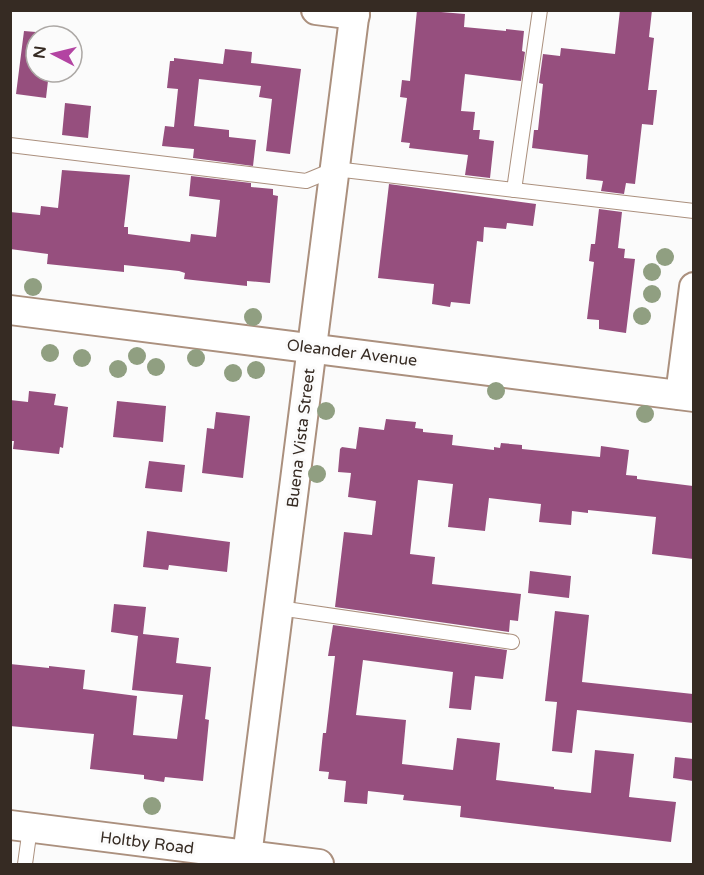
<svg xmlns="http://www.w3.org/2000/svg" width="704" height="875" font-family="'Varela Round',sans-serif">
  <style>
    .building { fill: #964f7e }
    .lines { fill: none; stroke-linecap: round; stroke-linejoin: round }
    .service-casing { stroke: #ab907e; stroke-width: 16 }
    .minor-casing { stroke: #ab907e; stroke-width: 32 }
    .service { stroke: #fff; stroke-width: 14 }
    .minor { stroke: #fff; stroke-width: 28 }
    .tree { fill: #909f81 }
    .labels { text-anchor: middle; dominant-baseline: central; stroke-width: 6; stroke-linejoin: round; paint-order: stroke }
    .street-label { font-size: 16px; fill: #362b23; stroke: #fbfbfb }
  </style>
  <rect width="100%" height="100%" fill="#fbfbfb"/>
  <!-- building -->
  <g class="building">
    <path d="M417,10l48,4 -1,13 42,4v-2l18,2 -2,20 3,1 -4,29 -56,-7 -4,37 14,1 -2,18h7l-1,9 15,2 -4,37 -25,-3 3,-20 -59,-7 1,-5 -9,-1 6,-44 -7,-1 2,-17 8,1z"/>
    <path d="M620,10h32l-3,27 5,1 -6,52h9l-4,35 -11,-1 -7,60 -9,-1 -2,11 -23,-3 2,-10 -17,-2 2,-24 -56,-7 2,-18h4l5,-46 -4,-1 4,-29 17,2 1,-8 54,6z"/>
    <path d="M24,31l12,1v40h13l-3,26 -30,-4z"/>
    <path d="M225,49l27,3 -1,11 50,6 -11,85 -24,-3 6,-52 -13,-2 2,-11 -62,-7 -5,47 35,4v7l27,3 -3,26 -60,-8 1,-9 -32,-3 3,-20 9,1 4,-38 -11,-1 3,-27h4v-3l49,6z"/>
    <path d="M65,103l26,3 -3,32 -26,-3z"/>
    <path d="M62,170l68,5 -6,52h4v7l62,8 1,-8 25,3 4,-37 -31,-4 2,-20 60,7v4l22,2v6l5,1 -8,87 -23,-2v5l-63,-7 1,-6 -6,-2 -55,-6v7l-77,-8 1,-10 -38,-5v-37l30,3 1,-9 17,2z"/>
    <path d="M389,184l147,20 -3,22 -26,-3 -1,6 -22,-2 -1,15 -6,-1 -7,63 -19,-2 -1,5 -18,-3 2,-20 -56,-6z"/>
    <path d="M599,209l23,3 -4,36 7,1 -1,9 11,1 -9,74 -27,-4v-9l-12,-1 7,-57 -5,-1 2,-17h4z"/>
    <path d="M29,391l27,3 -2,11 14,2 -5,41 -3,-1 -1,7 -46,-5 1,-8h-4v-41l18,2z"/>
    <path d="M117,401l49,5 -3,36 -50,-5z"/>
    <path d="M216,412l34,4 -7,62 -41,-5 5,-45 7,1z"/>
    <path d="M386,419l30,3 -1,6 8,1v3l30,3 -1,10 42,5v-3l6,1 1,-5 21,2v4l78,8 1,-11 28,4 -3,25 11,1v3l56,7v73l-41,-5 4,-37 -68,-7v3l-16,-2 -1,14 -32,-3 2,-18 -52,-6 -4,33 -37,-4 5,-43 -35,-4 -8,74 25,3 -3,27 89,10 -3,27 -8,-1 -1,12 -174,-25 9,-75 28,3 4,-34 -28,-4 3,-24 -13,-1 2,-23 2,-2 14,2 3,-22 25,3z"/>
    <path d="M149,461l36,4 -3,27 -37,-4z"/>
    <path d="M147,531l83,11 -3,30 -58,-7 -1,5 -25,-3z"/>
    <path d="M530,571l41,5 -2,22 -41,-5z"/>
    <path d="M114,604l32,3 -3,27 36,4 -3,25 35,4 -6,52 4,1 -6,61 -38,-4 -1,5 -20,-3v-4l-54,-6 4,-35 -84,-8v-62l39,4v-2l36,4 -2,19 54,7 -4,39 44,4 6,-44 -51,-5 6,-54 -27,-4z"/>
    <path d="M555,611l34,4 -7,67 111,12v29l-116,-13 -5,43 -20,-2 5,-49 -12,-1z"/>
    <path d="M333,625l174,25 -4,29 -28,-3 -4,34 -22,-2 4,-36 -90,-12 -7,55 50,5 -4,44 51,6 4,-32 43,5 -4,37 58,7v2l37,4 4,-43 39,4 -5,43 47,5 -5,40 -211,-25 1,-11 -58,-6 1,-5 -36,-4 -1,13 -23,-2 2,-21 -18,-2 1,-7 -10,-1 4,-38h3l9,-77h-7z"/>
    <path d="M675,757l18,2v22l-20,-3z"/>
  </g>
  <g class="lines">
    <!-- service casing -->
    <g class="service-casing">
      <g id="service">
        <path d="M10,145l296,36 29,-12 359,42"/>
        <path d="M514,190l26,-180"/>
        <path d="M279,608l233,34"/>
        <path d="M25,864l5,-36"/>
      </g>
    </g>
    <!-- minor casing -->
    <g class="minor-casing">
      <g id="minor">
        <path d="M316,10l39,5"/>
        <path d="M10,310l684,87"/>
        <path d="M680,395l14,-108"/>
        <path d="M10,825l309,39"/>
        <path d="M246,864l109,-854"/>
      </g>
    </g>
    <!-- service -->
    <use href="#service" class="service"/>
    <!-- minor -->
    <use href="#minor" class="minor"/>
  </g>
  <!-- trees -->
  <g class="tree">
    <circle cx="665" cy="257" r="9"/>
    <circle cx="652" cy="272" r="9"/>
    <circle cx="33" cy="287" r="9"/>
    <circle cx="652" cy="294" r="9"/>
    <circle cx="642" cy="316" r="9"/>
    <circle cx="253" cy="317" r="9"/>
    <circle cx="50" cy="353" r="9"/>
    <circle cx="137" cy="356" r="9"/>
    <circle cx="82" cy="358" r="9"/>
    <circle cx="196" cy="358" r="9"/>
    <circle cx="156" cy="367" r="9"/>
    <circle cx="118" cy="369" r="9"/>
    <circle cx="256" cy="370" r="9"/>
    <circle cx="233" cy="373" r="9"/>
    <circle cx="496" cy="391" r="9"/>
    <circle cx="326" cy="411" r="9"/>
    <circle cx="645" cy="414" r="9"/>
    <circle cx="317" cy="474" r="9"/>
    <circle cx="152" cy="806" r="9"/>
  </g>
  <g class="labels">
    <!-- street labels -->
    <g class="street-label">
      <text transform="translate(352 353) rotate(7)">Oleander Avenue</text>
      <text transform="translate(301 438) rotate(-83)">Buena Vista Street</text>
      <text transform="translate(147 843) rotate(7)">Holtby Road</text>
    </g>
  </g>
  <!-- border -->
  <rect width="704" height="875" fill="none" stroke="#362b23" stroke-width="24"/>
  <!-- north arrow -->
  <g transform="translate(54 54) rotate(277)"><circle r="28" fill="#fbfbfb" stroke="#aca8a5" stroke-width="1.5"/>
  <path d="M0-4.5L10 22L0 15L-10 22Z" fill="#b344a2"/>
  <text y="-9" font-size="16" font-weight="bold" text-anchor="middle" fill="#362b23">N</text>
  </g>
</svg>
